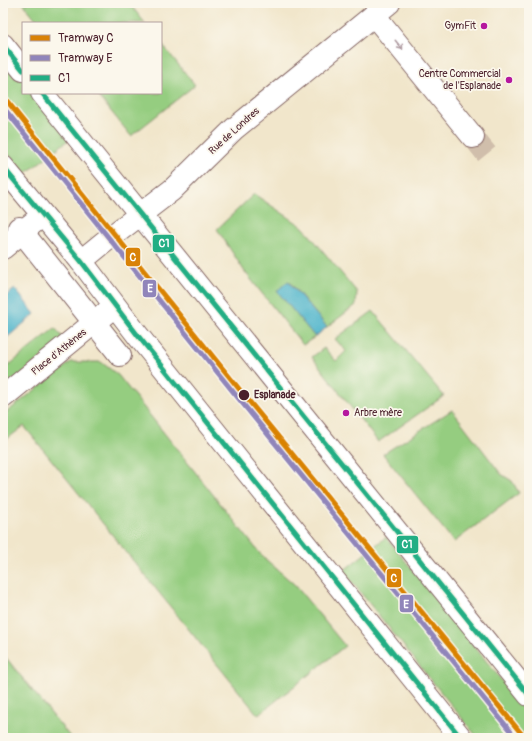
<svg xmlns="http://www.w3.org/2000/svg" width="532" height="741" font-family="Pangolin,sans-serif">
  <style>
    .green { fill: #95cd80; stroke: #707656 }
    .water { fill: #4cb4cb; stroke: #4b6a7b }
    .lines { fill: none; stroke-linecap: round; stroke-linejoin: round }
    .minor-tunnel { stroke: #d0beab; stroke-width: 22; stroke-dasharray: 22 11; stroke-linecap: butt }
    .minor-casing { stroke: #846563; stroke-width: 24 }
    .minor { stroke: #fff; stroke-width: 22 }
    .bus-1-casing { stroke: #fbf7ec; stroke-width: 8 }
    .bus-1 { stroke: #22ae84; stroke-width: 5 }
    .tram-1-casing { stroke: #fbf7ec; stroke-width: 8 }
    .tram-2-casing { stroke: #fbf7ec; stroke-width: 8 }
    .tram-1 { stroke: #d98206; stroke-width: 5 }
    .tram-2 { stroke: #9085ba; stroke-width: 5 }
    .oneway { stroke: #ae9aa0 }
    .poi-dot { fill: #b5179e; stroke: #fbf7ec; stroke-width: 1.5 }
    .stop-dot { fill: #4a1f2b; stroke: #fbf7ec; stroke-width: 1.5 }
    .labels { text-anchor: middle; dominant-baseline: central; stroke-width: 3.5; stroke-linejoin: round; paint-order: stroke }
    .poi-label { font-size: 10px; fill: #4a1f2b; stroke: #fbf7ec; text-anchor: end }
    .street-label { font-size: 10px; fill: #4a1f2b; stroke: #fbf7ec }
    .stop-label { font-size: 10px; font-weight: bold; fill: #4a1f2b; stroke: #fbf7ec; text-anchor: start }
    .line-badge { stroke: #fbf7ec; stroke-width: 1.5 }
    .badge-label { font-size: 11px; text-anchor: middle; font-weight: bold; fill: #fff }
  </style>
  <rect width="100%" height="100%" fill="#fbf7ec"/>
  <filter id="ink" filterUnits="userSpaceOnUse"><feTurbulence type="fractalNoise" baseFrequency=".025" numOctaves="2"/><feDisplacementMap in="SourceGraphic" scale="8" xChannelSelector="R" yChannelSelector="G"/><feConvolveMatrix kernelMatrix="1 2 1 2 8 2 1 2 1" color-interpolation-filters="sRGB"/></filter>
  <filter id="wash" filterUnits="userSpaceOnUse"><feTurbulence type="fractalNoise" baseFrequency=".012" numOctaves="4" result="noise"/><feDisplacementMap in="SourceGraphic" scale="16" xChannelSelector="R" yChannelSelector="G"/><feGaussianBlur stdDeviation="0.9" result="paint"/><feColorMatrix in="noise" values="0 0 0 0 0 0 0 0 0 0 0 0 0 0 0 0 0 1.4 0 .05"/><feComposite in="paint" operator="in"/></filter>
  <g filter="url(#wash)">
    <rect width="100%" height="100%" fill="#f1e6cb"/>
    <!-- green -->
    <g class="green">
      <path d="M23,3h106l16,20h-106z"/>
      <path d="M161,43l34,42 -64,51 -35,-43h65z"/>
      <path d="M3,55l20,25v13h11l37,45 -46,36 -22,-27z"/>
      <path d="M254,194l49,33 54,65 -1,13 -29,22 -38,-46 -12,10 38,46 -12,8 -58,-73 -28,-43z"/>
      <path d="M373,311l71,85 -66,46 -66,-85 12,-9 12,13 10,-10 -11,-12z"/>
      <path d="M55,328l9,11 -61,50v-19z"/>
      <path d="M71,362h30l17,13 144,181 33,29 50,61 -87,69 -234,-289 -21,16v-27z"/>
      <path d="M452,410l49,64 11,7 7,12 -65,49 -71,-88z"/>
      <path d="M386,537l143,177v24h-51l-135,-167z"/>
      <path d="M3,654l68,84h-68z"/>
    </g>
    <!-- water -->
    <g class="water">
      <path d="M288,281l39,46 -12,10 -38,-46z"/>
      <path d="M15,289l20,25 -32,27v-43z"/>
    </g>
  </g>
  <g filter="url(#ink)">
    <g class="lines">
      <!-- minor-tunnel -->
      <path class="minor-tunnel" d="M473,137l20,25"/>
      <!-- minor casing -->
      <g class="minor-casing">
        <g id="minor">
          <path d="M374,15l99,122"/>
          <path d="M3,45l20,25"/>
          <path d="M42,93l487,602"/>
          <path d="M3,167l78,94 58,76 322,401"/>
          <path d="M19,228l101,127"/>
          <path d="M3,248l30,-25"/>
          <path d="M81,261l22,-18 69,-53 62,-61 155,-126"/>
          <path d="M3,397l103,-84"/>
        </g>
      </g>
      <!-- minor -->
      <use href="#minor" class="minor"/>
      <!-- bus-1 casing -->
      <g class="bus-1-casing">
        <g id="bus-1">
          <path d="M3,45l20,25"/>
          <path d="M42,93l487,602"/>
          <path d="M3,167l78,94 58,76 322,401"/>
        </g>
      </g>
      <!-- bus-1 -->
      <use href="#bus-1" class="bus-1"/>
      <!-- tram-1 casing -->
      <g class="tram-1-casing">
        <path id="tram-1" d="M3,96l241,299 281,343"/>
      </g>
      <!-- tram-2 casing -->
      <g class="tram-2-casing">
        <path id="tram-2" d="M3,107l236,292 277,339"/>
      </g>
      <!-- tram-1 -->
      <use href="#tram-1" class="tram-1"/>
      <!-- tram-2 -->
      <use href="#tram-2" class="tram-2"/>
    </g>
    <!-- one-way arrows -->
    <defs><path id="oneway-shaft" d="M-6 0H5M1.5-3L5.5 0L1.5 3" fill="none" stroke-width="1.6" stroke-linecap="round" stroke-linejoin="round"/></defs>
    <use class="oneway" href="#oneway-shaft" transform="translate(399 45) rotate(51)"/>
  </g>
  <!-- markers -->
  <g class="poi-dot">
    <circle cx="484" cy="26" r="4"/>
    <circle cx="509" cy="80" r="4"/>
    <circle cx="346" cy="413" r="4"/>
  </g>
  <circle class="stop-dot" cx="244" cy="395" r="6"/>
  <g class="labels">
    <!-- poi labels -->
    <g class="poi-label">
      <text x="476" y="26">GymFit</text>
      <text x="501" y="74">Centre Commercial<tspan x="501" dy="12">de l'Esplanade</tspan></text>
      <text x="354" y="413" text-anchor="start">Arbre mère</text>
    </g>
    <!-- street labels -->
    <g class="street-label">
      <text transform="translate(234 131) rotate(-42)">Rue de Londres</text>
      <text transform="translate(59 352) rotate(-39)">Place d'Athènes</text>
    </g>
    <!-- stop labels -->
    <g class="stop-label">
      <text x="254" y="395">Esplanade</text>
    </g>
  </g>
  <g class="line-badge">
    <rect x="152" y="234" width="23" height="19" rx="4" fill="#22ae84"/>
    <rect x="125" y="247" width="16" height="20" rx="4" fill="#d98206"/>
    <rect x="142" y="279" width="15" height="19" rx="4" fill="#9085ba"/>
    <rect x="396" y="535" width="23" height="19" rx="4" fill="#22ae84"/>
    <rect x="386" y="568" width="16" height="20" rx="4" fill="#d98206"/>
    <rect x="399" y="594" width="15" height="19" rx="4" fill="#9085ba"/>
  </g>
  <g class="badge-label">
    <text x="164" y="247">C1</text>
    <text x="133" y="261">C</text>
    <text x="150" y="292">E</text>
    <text x="407" y="548">C1</text>
    <text x="394" y="582">C</text>
    <text x="406" y="608">E</text>
  </g>
  <!-- margin -->
  <rect width="532" height="741" fill="none" stroke="#fbf7ec" stroke-width="16"/>
  <!-- legend -->
  <rect x="22" y="22" width="140" height="72" fill="#fbf7ec" stroke="#b4a19f"/>
  <rect x="30" y="35" width="20" height="6" fill="#d98206" stroke="#b4a19f"/>
  <text x="58" y="42" font-size="12" fill="#4a1f2b">Tramway C</text>
  <rect x="30" y="55" width="20" height="6" fill="#9085ba" stroke="#b4a19f"/>
  <text x="58" y="62" font-size="12" fill="#4a1f2b">Tramway E</text>
  <rect x="30" y="75" width="20" height="6" fill="#22ae84" stroke="#b4a19f"/>
  <text x="58" y="82" font-size="12" fill="#4a1f2b">C1</text>
</svg>
